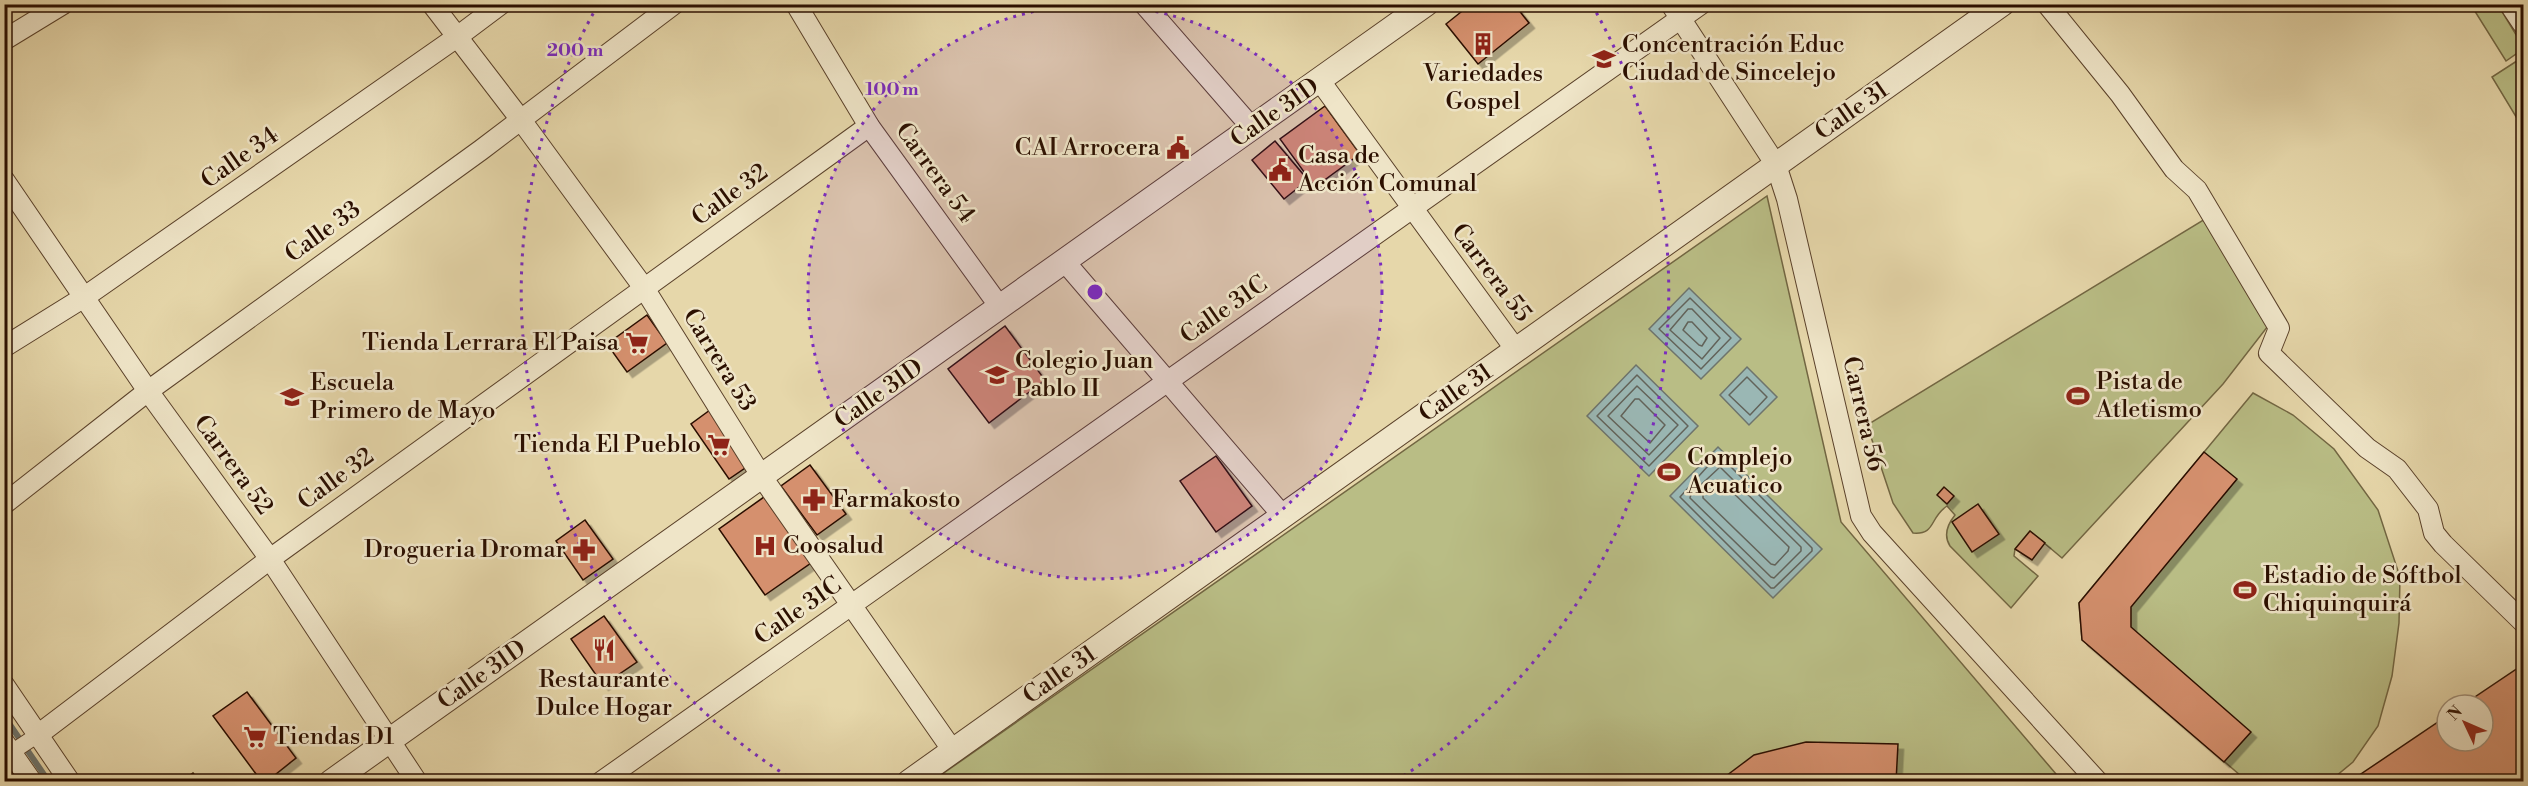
<svg xmlns="http://www.w3.org/2000/svg" width="2528" height="786" font-family="'Libre Bodoni',serif">
  <style>
    .green { fill: #b9bd85; stroke: #726642; stroke-width: 1.5 }
    .water { fill: #9ab7b4; stroke: #6e746c; stroke-width: 1.5 }
    .lines { fill: none; stroke-linecap: round; stroke-linejoin: round }
    .shore { stroke: #62635a; stroke-width: 1.5 }
    .stream { stroke: #6e746c; stroke-width: 6 }
    .building { fill: #d5906e; stroke: #2b0f00; stroke-width: 1.5; filter: url(#shadow) }
    .pedestrian-casing { stroke: #5a412a; stroke-width: 17 }
    .minor-casing { stroke: #5a412a; stroke-width: 22 }
    .tertiary-casing { stroke: #5a412a; stroke-width: 26 }
    .pedestrian { stroke: #efe5c8; stroke-width: 15 }
    .minor { stroke: #efe5c8; stroke-width: 20 }
    .tertiary { stroke: #efe5c8; stroke-width: 24 }
    .ring { fill: none; stroke: #7b2cbf; stroke-width: 3; stroke-dasharray: 3 6 }
    .labels { text-anchor: middle; dominant-baseline: central; stroke-width: 5; stroke-linejoin: round; paint-order: stroke }
    .poi-label { font-size: 24px; fill: #2b0f00; stroke: #efe5c8; text-anchor: start }
    .street-label { font-size: 24px; fill: #2b0f00; stroke: #efe5c8 }
    .centre { fill: #7b2cbf; stroke: #efe5c8; stroke-width: 3 }
    .ring-label { font-size: 18px; text-anchor: middle; font-weight: bold; fill: #7b2cbf; stroke: #efe5c8; stroke-width: 5; stroke-linejoin: round; paint-order: stroke }
  </style>
  <defs>
    <filter id="shadow"><feDropShadow dx="5.5" dy="5.5" stdDeviation="0" flood-color="#0004"/></filter>
  </defs>
  <rect width="100%" height="100%" fill="#e6d7aa"/>
  <filter id="stains"><feTurbulence type="fractalNoise" baseFrequency=".00333" numOctaves="4"/><feColorMatrix values="0 0 0 0 .2 0 0 0 0 .09 0 0 0 0 .02 0 0 0 .5 -.17"/></filter>
  <radialGradient id="worn" r=".72"><stop offset=".6" stop-color="#630" stop-opacity="0"/><stop offset="1" stop-color="#630" stop-opacity=".3"/></radialGradient>
  <!-- green -->
  <g class="green">
    <path d="M2471,5h27l25,41v3l-17,12z"/>
    <path d="M2523,57v60l-5,3 -26,-43z"/>
    <path d="M1767,196l74,326 221,259 -1131,1z"/>
    <path d="M2205,219l63,107 -45,58 -161,174 -32,-27 -15,18 -1,7 24,20 -27,32 -61,-62c-7,-11 -3,-21 5,-31l-8,-9c-18,12 -11,29 -34,27l-20,-30 -26,-78z"/>
    <path d="M2253,393l40,22 41,34 44,61 22,67 -1,46 -7,53 -14,50 -25,36 -23,19h-83l-165,-141 -3,-37z"/>
  </g>
  <!-- water -->
  <g class="water">
    <path d="M1689,288l52,51 -40,40 -52,-50z"/>
    <path d="M1636,365l62,61 -49,50 -62,-60z"/>
    <path d="M1747,367l30,30 -28,28 -29,-30z"/>
    <path d="M1718,447l104,102 -49,49 -103,-102z"/>
  </g>
  <g class="lines">
    <!-- shore -->
    <g class="shore">
      <path d="M1690,298l41,40 -30,31 -42,-40z"/>
      <path d="M1688,309h4l28,29 -18,21 -32,-29z"/>
      <path d="M1688,322h4l15,16 -5,8 -3,-1 -16,-15z"/>
      <path d="M1637,375l51,51 -39,40 -52,-50z"/>
      <path d="M1747,377l20,20 -17,18 -21,-20z"/>
      <path d="M1637,386l41,39 -29,30 -41,-39z"/>
      <path d="M1635,399h4l26,26 -15,18 -29,-27z"/>
      <path d="M1716,457h5l91,91v3l-38,37h-3l-91,-91z"/>
      <path d="M1720,467l81,80v4l-27,27 -3,-1 -81,-79 1,-4z"/>
      <path d="M1717,480l4,1 68,66 -1,4 -13,14 -4,-1 -68,-66v-4z"/>
    </g>
    <!-- stream -->
    <path class="stream" d="M4,716l45,66"/>
  </g>
  <!-- building -->
  <g class="building">
    <path d="M1471,4h43l15,19 -51,41 -32,-40z"/>
    <path d="M1325,106l35,48 -45,33 -35,-48z"/>
    <path d="M1275,141l33,39 -24,19 -32,-39z"/>
    <path d="M647,315l20,28 -40,29 -20,-28z"/>
    <path d="M1005,326l40,54 -56,43 -41,-54z"/>
    <path d="M710,410l38,56 -19,13 -38,-55z"/>
    <path d="M2204,452l33,27 -106,128v20l120,105 -27,30 -142,-122 -3,-37z"/>
    <path d="M1216,456l36,50 -36,26 -36,-51z"/>
    <path d="M810,465l36,49 -29,21 -36,-49z"/>
    <path d="M1944,487l10,9 -7,8 -10,-9z"/>
    <path d="M764,497l47,66 -46,32 -46,-66z"/>
    <path d="M1978,504l21,30 -27,18 -20,-30z"/>
    <path d="M585,520l28,39 -30,21 -27,-39z"/>
    <path d="M2030,531l15,12 -13,17 -17,-11z"/>
    <path d="M604,616l33,46 -34,23 -32,-46z"/>
    <path d="M2524,664v118h-175l98,-66v25h36v-36h-20z"/>
    <path d="M247,692l49,66 -30,24h-4l-49,-66z"/>
    <path d="M1806,742l92,2 -2,38h-178l36,-27z"/>
    <path d="M193,773l7,9h-20z"/>
  </g>
  <g class="lines">
    <!-- pedestrian casing -->
    <g class="pedestrian-casing">
      <path id="pedestrian" d="M12,752l27,-18"/>
    </g>
    <!-- minor casing -->
    <g class="minor-casing">
      <g id="minor">
        <path d="M432,4l89,116 123,168 118,189 191,274"/>
        <path d="M796,4l73,122 131,181"/>
        <path d="M1144,4l109,125"/>
        <path d="M1671,4l105,161 11,34 74,317 11,17 226,249"/>
        <path d="M2047,4l73,90 54,75 23,21 82,138 -10,25 98,95 30,21 31,40 6,24 9,11 81,79"/>
        <path d="M4,40l59,-36"/>
        <path d="M1320,81l196,269"/>
        <path d="M4,180l144,211 122,168 147,223"/>
        <path d="M1065,262l218,254"/>
        <path d="M4,347l82,-51 371,-259 44,-33"/>
        <path d="M4,504l144,-113 333,-241 193,-146"/>
        <path d="M4,685l66,97"/>
        <path d="M39,734l231,-175 599,-433"/>
        <path d="M4,742l28,40"/>
        <path d="M601,782l1100,-778"/>
      </g>
    </g>
    <!-- tertiary casing -->
    <g class="tertiary-casing">
      <g id="tertiary">
        <path d="M2512,4l12,18"/>
        <path d="M331,782l1095,-778"/>
        <path d="M909,782l1093,-778"/>
      </g>
    </g>
    <!-- pedestrian -->
    <use href="#pedestrian" class="pedestrian"/>
    <!-- minor -->
    <use href="#minor" class="minor"/>
    <!-- tertiary -->
    <use href="#tertiary" class="tertiary"/>
  </g>
  <!-- distance rings -->
  <circle cx="1095" cy="292" r="287" fill="#7b2cbf" fill-opacity=".12"/>
  <g class="ring">
    <circle cx="1095" cy="292" r="287"/>
    <path d="M795 781A574 574 0 0 1 598 5M1592 5A574 574 0 0 1 1395 781"/>
  </g>
  <!-- icons -->
  <defs>
    <g id="building-bare" transform="scale(1.8)"><path d="M-4-6H4V6H1V3H-1V6H-4ZM-2.5-4.3h1.7v1.8h-1.7ZM.8-4.3h1.7v1.8H.8ZM-2.5-1h1.7V.8h-1.7ZM.8-1h1.7V.8H.8Z" fill="#8f2418" stroke="#efe5c8" stroke-width="2.5" paint-order="stroke"/></g>
    <g id="school-bare" transform="scale(1.8)"><path d="M0-5L7-2L0 1L-7-2ZM-4 1L0 2.5L4 1V4Q0 6-4 4Z" fill="#8f2418" stroke="#efe5c8" stroke-width="2.5" paint-order="stroke"/></g>
    <g id="civic-bare" transform="scale(1.8)"><path d="M-.6-6.5H3V-4.5H.6V-3L4-1V1h2V6H-6V1h2V-1L-.6-3ZM-1.2 2.5V6h2.4V2.5Z" fill="#8f2418" stroke="#efe5c8" stroke-width="2.5" paint-order="stroke"/></g>
    <g id="supermarket-bare" transform="scale(1.8)"><path d="M-6-5.5h2.5l.6 2H6L4.5 2H-2.5L-4.4-4H-6ZM-1.5 3.2a1.3 1.3 0 1 0 .1 0ZM3 3.2a1.3 1.3 0 1 0 .1 0Z" fill="#8f2418" stroke="#efe5c8" stroke-width="2.5" paint-order="stroke"/></g>
    <g id="stadium-bare" transform="scale(1.8)"><path d="M0-5a6.5 5 0 1 0 0 10a6.5 5 0 1 0 0-10ZM-3.5-1.8h7v3.6h-7Z" fill="#8f2418" stroke="#efe5c8" stroke-width="2.5" paint-order="stroke"/></g>
    <g id="pharmacy-bare" transform="scale(1.8)"><path d="M-2-6h4v4h4v4h-4v4h-4v-4h-4v-4h4Z" fill="#8f2418" stroke="#efe5c8" stroke-width="2.5" paint-order="stroke"/></g>
    <g id="hospital-bare" transform="scale(1.8)"><path d="M-5-5h3v3.5h4V-5h3V5h-3V1.5h-4V5h-3Z" fill="#8f2418" stroke="#efe5c8" stroke-width="2.5" paint-order="stroke"/></g>
    <g id="restaurant-bare" transform="scale(1.8)"><path d="M-5-6h1v4h1v-4h1v4h1v-4h1v5L-1.5 .5V6h-2V.5L-5-1ZM5-6V6H3V1.5H1.5Q1.5-4 5-6Z" fill="#8f2418" stroke="#efe5c8" stroke-width="2.5" paint-order="stroke"/></g>
  </defs>
  <g fill-rule="evenodd">
    <use href="#building-bare" x="1483" y="44"/>
    <use href="#school-bare" x="1604" y="59"/>
    <use href="#civic-bare" x="1178" y="148"/>
    <use href="#civic-bare" x="1280" y="170"/>
    <use href="#supermarket-bare" x="637" y="343"/>
    <use href="#school-bare" x="997" y="375"/>
    <use href="#stadium-bare" x="2078" y="396"/>
    <use href="#school-bare" x="292" y="397"/>
    <use href="#supermarket-bare" x="719" y="445"/>
    <use href="#stadium-bare" x="1669" y="472"/>
    <use href="#pharmacy-bare" x="814" y="500"/>
    <use href="#hospital-bare" x="765" y="546"/>
    <use href="#pharmacy-bare" x="584" y="550"/>
    <use href="#stadium-bare" x="2245" y="590"/>
    <use href="#restaurant-bare" x="604" y="650"/>
    <use href="#supermarket-bare" x="255" y="737"/>
  </g>
  <g class="labels">
    <!-- poi labels -->
    <g class="poi-label">
      <text x="1622" y="45">Concentración Educ<tspan x="1622" dy="28">Ciudad de Sincelejo</tspan></text>
      <text x="1483" y="74" text-anchor="middle">Variedades<tspan x="1483" dy="28">Gospel</tspan></text>
      <text x="1160" y="148" text-anchor="end">CAI Arrocera</text>
      <text x="1298" y="156">Casa de<tspan x="1298" dy="28">Acción Comunal</tspan></text>
      <text x="619" y="343" text-anchor="end">Tienda Lerrara El Paisa</text>
      <text x="1015" y="361">Colegio Juan<tspan x="1015" dy="28">Pablo II</tspan></text>
      <text x="2096" y="382">Pista de<tspan x="2096" dy="28">Atletismo</tspan></text>
      <text x="310" y="383">Escuela<tspan x="310" dy="28">Primero de Mayo</tspan></text>
      <text x="701" y="445" text-anchor="end">Tienda El Pueblo</text>
      <text x="1687" y="458">Complejo<tspan x="1687" dy="28">Acuatico</tspan></text>
      <text x="832" y="500">Farmakosto</text>
      <text x="783" y="546">Coosalud</text>
      <text x="566" y="550" text-anchor="end">Drogueria Dromar</text>
      <text x="2263" y="576">Estadio de Sóftbol<tspan x="2263" dy="28">Chiquinquirá</tspan></text>
      <text x="604" y="680" text-anchor="middle">Restaurante<tspan x="604" dy="28">Dulce Hogar</tspan></text>
      <text x="273" y="737">Tiendas D1</text>
    </g>
    <!-- street labels -->
    <g class="street-label">
      <text transform="translate(1852 111) rotate(-35)">Calle 31</text>
      <text transform="translate(1275 113) rotate(-35)">Calle 31D</text>
      <text transform="translate(240 158) rotate(-35)">Calle 34</text>
      <text transform="translate(935 173) rotate(54)">Carrera 54</text>
      <text transform="translate(730 195) rotate(-36)">Calle 32</text>
      <text transform="translate(323 232) rotate(-36)">Calle 33</text>
      <text transform="translate(1491 273) rotate(53)">Carrera 55</text>
      <text transform="translate(1224 310) rotate(-35)">Calle 31C</text>
      <text transform="translate(719 360) rotate(58)">Carrera 53</text>
      <text transform="translate(1456 393) rotate(-35)">Calle 31</text>
      <text transform="translate(879 394) rotate(-35)">Calle 31D</text>
      <text transform="translate(1863 414) rotate(77)">Carrera 56</text>
      <text transform="translate(233 465) rotate(54)">Carrera 52</text>
      <text transform="translate(336 479) rotate(-36)">Calle 32</text>
      <text transform="translate(798 611) rotate(-35)">Calle 31C</text>
      <text transform="translate(482 675) rotate(-35)">Calle 31D</text>
      <text transform="translate(1060 675) rotate(-35)">Calle 31</text>
    </g>
  </g>
  <circle cx="1095" cy="292" r="9" class="centre"/>
  <g class="ring-label">
    <text x="575" y="56">200 m</text>
    <text x="892" y="95">100 m</text>
  </g>
  <!-- margin -->
  <rect width="2528" height="786" fill="none" stroke="#e6d7aa" stroke-width="24"/>
  <rect x="6" y="6" width="2516" height="774" fill="none" stroke="#2b0f00" stroke-width="3"/>
  <rect x="12" y="12" width="2504" height="762" fill="none" stroke="#2b0f00" stroke-width="1.5"/>
  <!-- north arrow -->
  <g transform="translate(2465 723) rotate(314)"><circle r="28" fill="#efe5c8" stroke="#a18f78" stroke-width="1.5"/>
  <path d="M0-4.5L10 22L0 15L-10 22Z" fill="#8f2418"/>
  <text y="-9" font-size="16" font-weight="bold" text-anchor="middle" fill="#2b0f00">N</text>
  </g>
  <rect width="100%" height="100%" filter="url(#stains)"/>
  <rect width="100%" height="100%" fill="url(#worn)"/>
</svg>
